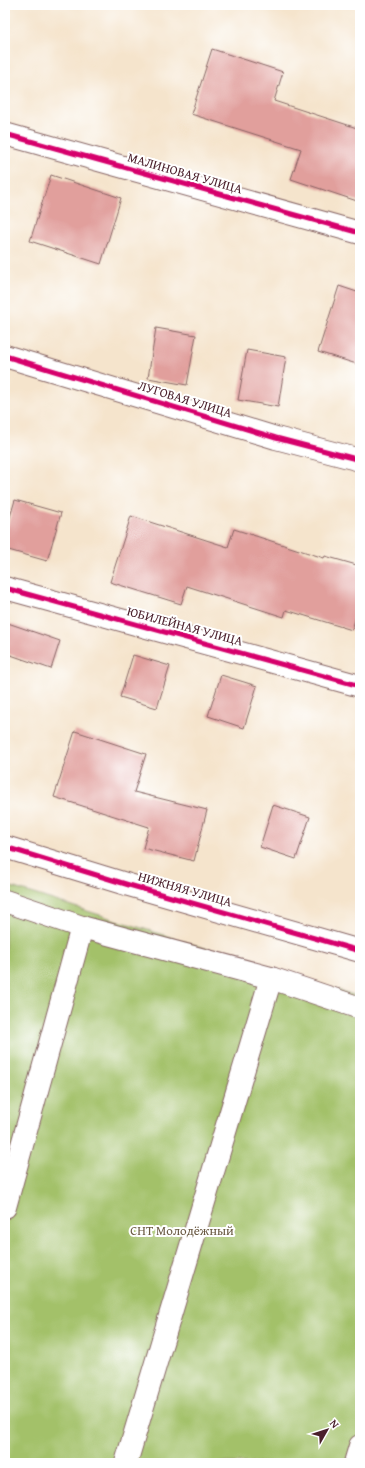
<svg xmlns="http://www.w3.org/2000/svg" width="365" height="1468" font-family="'Gentium Book Plus',serif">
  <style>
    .green { fill: #a3c169; stroke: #76704a }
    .building { fill: #e19f9c }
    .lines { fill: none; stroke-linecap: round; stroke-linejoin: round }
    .minor-casing { stroke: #866463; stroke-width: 24 }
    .minor { stroke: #fff; stroke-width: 22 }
    .cycleway-casing { stroke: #fff; stroke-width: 8 }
    .cycleway { stroke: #d6006c; stroke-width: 5 }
    .labels { text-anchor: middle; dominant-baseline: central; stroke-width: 4; stroke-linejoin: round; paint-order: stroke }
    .street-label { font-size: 13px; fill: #4a1f2b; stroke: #fff }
    .park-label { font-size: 13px; fill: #695841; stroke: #fff }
  </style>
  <rect width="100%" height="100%" fill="#fff"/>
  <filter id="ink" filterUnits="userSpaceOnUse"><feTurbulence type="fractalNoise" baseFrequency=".025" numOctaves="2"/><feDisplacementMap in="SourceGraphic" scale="8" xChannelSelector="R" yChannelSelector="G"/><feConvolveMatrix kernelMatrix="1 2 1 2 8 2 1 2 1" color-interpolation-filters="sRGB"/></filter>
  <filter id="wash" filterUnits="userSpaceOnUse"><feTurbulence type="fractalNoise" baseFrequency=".012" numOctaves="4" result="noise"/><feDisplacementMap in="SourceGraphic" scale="16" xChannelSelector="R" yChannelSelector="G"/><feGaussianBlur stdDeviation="0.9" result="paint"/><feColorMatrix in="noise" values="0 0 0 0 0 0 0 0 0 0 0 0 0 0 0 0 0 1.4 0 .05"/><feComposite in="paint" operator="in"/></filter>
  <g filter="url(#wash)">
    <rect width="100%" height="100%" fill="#f5e4cc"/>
    <!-- green -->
    <path class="green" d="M5,885l355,112v466h-355z"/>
    <g id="blocks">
      <!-- building -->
      <g class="building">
        <path d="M212,49l71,23 -9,29 86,28v73l-69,-23 10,-30 -110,-35z"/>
        <path d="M51,175l70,23 -20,66 -71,-23z"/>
        <path d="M339,286l21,7v72l-42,-13z"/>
        <path d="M156,328l40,7 -9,50 -39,-7z"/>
        <path d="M247,350l39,7 -8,50 -40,-7z"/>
        <path d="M15,500l46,13 -14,48 -42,-12v-15z"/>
        <path d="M131,516l97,31 6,-18 90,29 1,-2 35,10v36l-8,28 -66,-20 -2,7 -97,-31 -6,18 -71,-22z"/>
        <path d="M5,622l55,19 -9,28 -46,-16z"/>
        <path d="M133,655l37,11 -13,42 -37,-11z"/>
        <path d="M221,675l36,11 -13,42 -36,-12z"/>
        <path d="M75,731l71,23 -12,38 73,18 -13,51 -51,-13 6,-21 -95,-30z"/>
        <path d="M273,805l37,12 -14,42 -36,-12z"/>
      </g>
    </g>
  </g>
  <g filter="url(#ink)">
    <use href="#blocks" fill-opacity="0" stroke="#866463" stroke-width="1"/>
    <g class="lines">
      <!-- minor casing -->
      <g class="minor-casing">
        <g id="minor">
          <path d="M5,134l355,99"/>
          <path d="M5,356l271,82 84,22"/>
          <path d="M5,588l355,98"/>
          <path d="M5,847l124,38 231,66"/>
          <path d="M5,901l77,26 189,51 89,30"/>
          <path d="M5,1207l77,-280"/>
          <path d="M126,1463l145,-485"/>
          <path d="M355,1463l5,-17"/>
        </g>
      </g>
      <!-- minor -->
      <use href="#minor" class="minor"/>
      <!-- cycleway casing -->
      <g class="cycleway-casing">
        <g id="cycleway">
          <path d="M5,134l355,99"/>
          <path d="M5,356l271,82 84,22"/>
          <path d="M5,588l355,98"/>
          <path d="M5,847l124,38 231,66"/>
        </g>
      </g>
      <!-- cycleway -->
      <use href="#cycleway" class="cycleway"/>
    </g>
  </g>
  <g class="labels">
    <!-- street labels -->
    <g class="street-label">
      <text transform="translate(185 173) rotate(16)">МАЛИНОВАЯ УЛИЦА</text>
      <text transform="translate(185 399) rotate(17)">ЛУГОВАЯ УЛИЦА</text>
      <text transform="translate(185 626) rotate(15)">ЮБИЛЕЙНАЯ УЛИЦА</text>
      <text transform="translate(185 889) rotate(16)">НИЖНЯЯ УЛИЦА</text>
    </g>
    <!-- park labels -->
    <g class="park-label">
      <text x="182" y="1230">СНТ Молодёжный</text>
    </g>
  </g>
  <!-- margin -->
  <rect width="365" height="1468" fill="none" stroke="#fff" stroke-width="20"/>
  <!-- north arrow -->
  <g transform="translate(327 1430) rotate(51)" stroke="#ffffff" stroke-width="3" paint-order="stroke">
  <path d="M0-3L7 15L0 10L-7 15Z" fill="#4a1f2b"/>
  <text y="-6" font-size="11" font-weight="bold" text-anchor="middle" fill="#4a1f2b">N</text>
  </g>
</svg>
